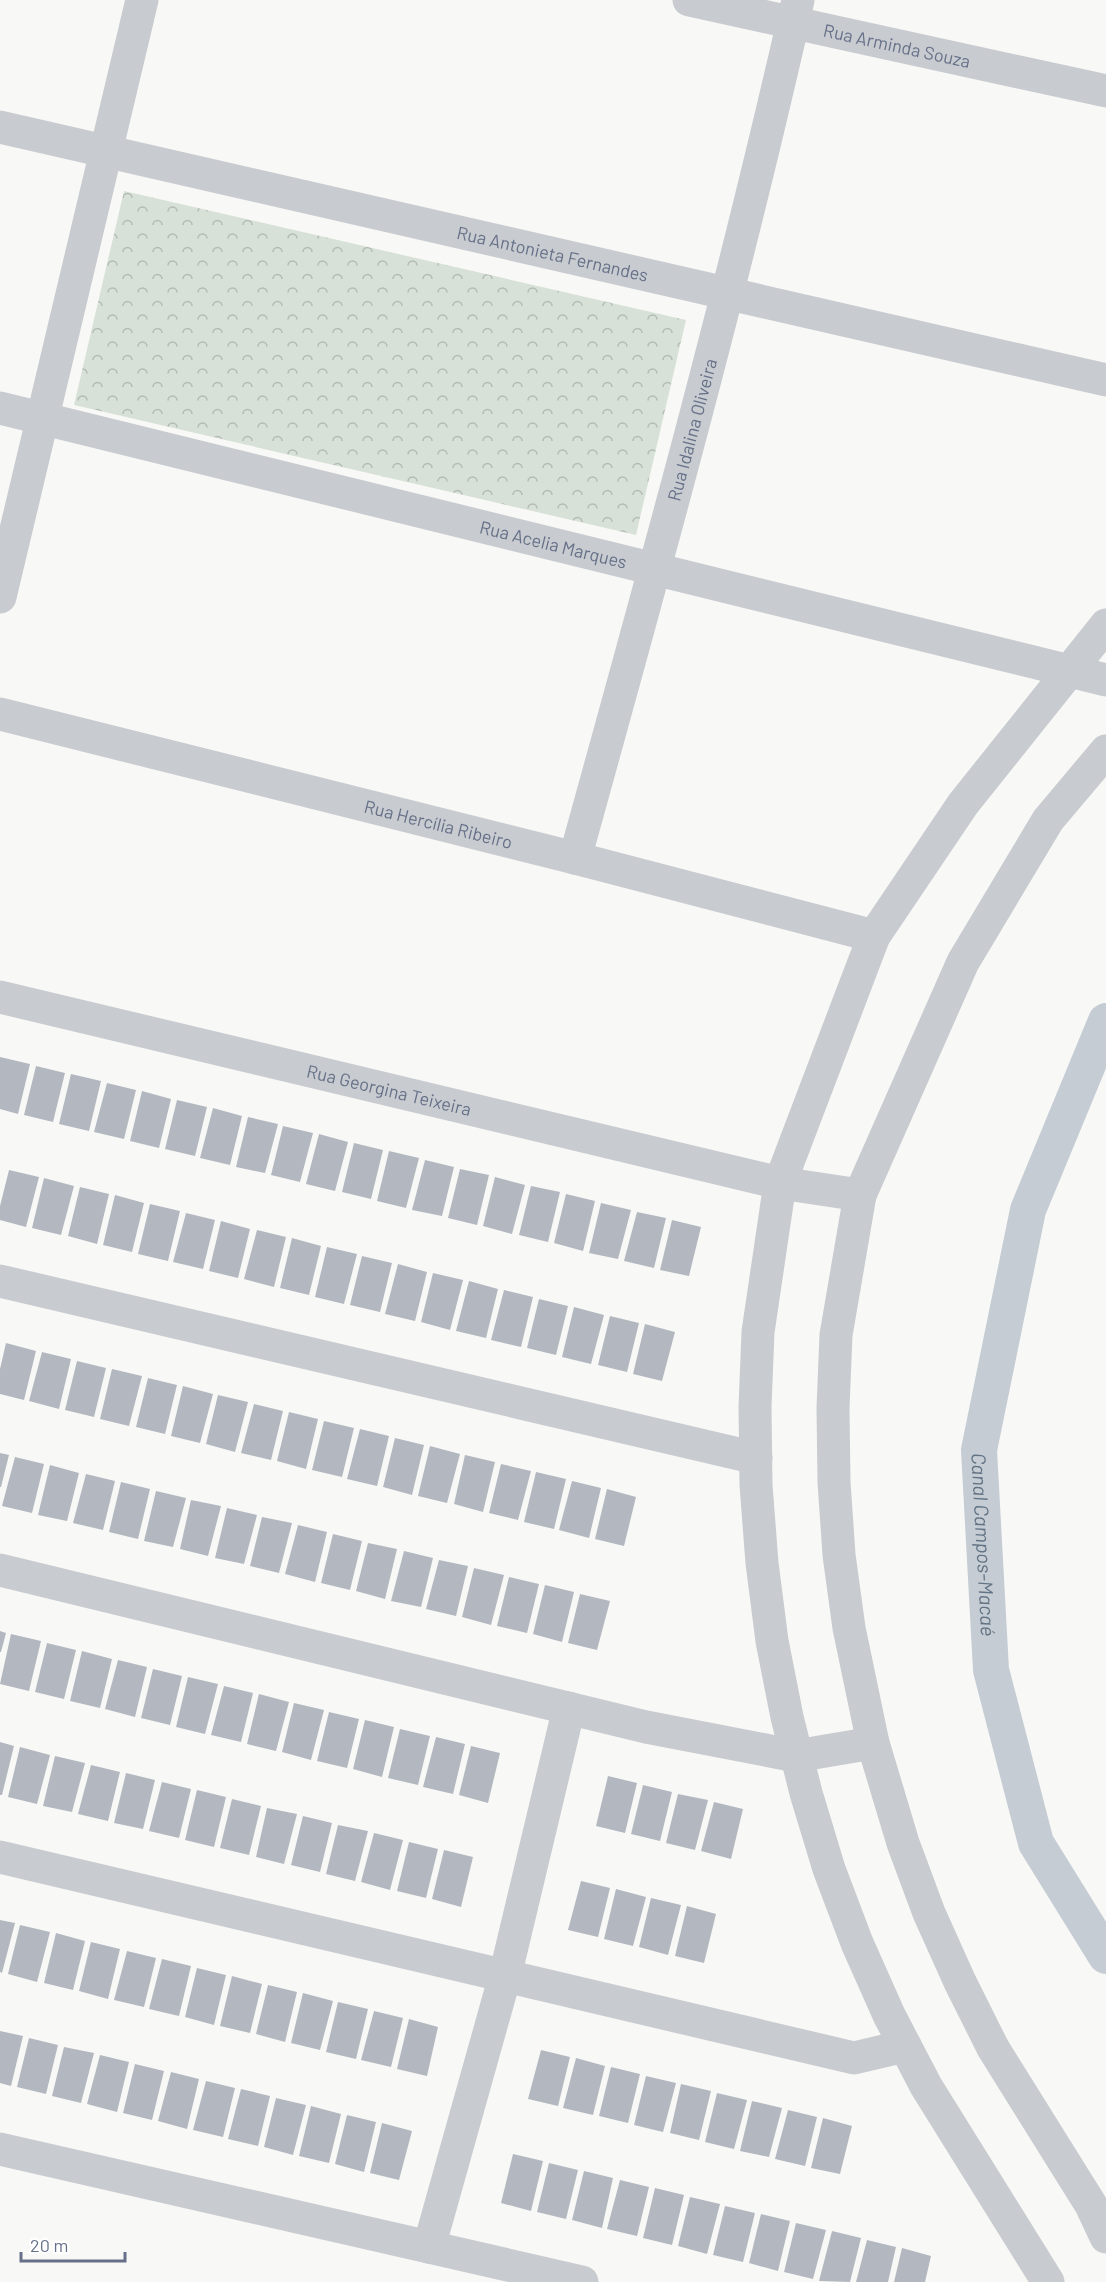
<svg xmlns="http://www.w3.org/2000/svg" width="1106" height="2282" font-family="Barlow,sans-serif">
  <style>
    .park { fill: url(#park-crowns) }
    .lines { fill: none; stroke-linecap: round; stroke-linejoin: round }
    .canal { stroke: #c5ccd4; stroke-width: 36 }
    .building { fill: #b3b8c0 }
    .minor { stroke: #c8cbcf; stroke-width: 33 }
    .labels { text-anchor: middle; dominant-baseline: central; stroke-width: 6; stroke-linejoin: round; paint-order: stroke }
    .street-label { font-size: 18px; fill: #667189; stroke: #fff }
    .water-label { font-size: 20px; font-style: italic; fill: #627384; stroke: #fff }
  </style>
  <defs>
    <pattern id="park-crowns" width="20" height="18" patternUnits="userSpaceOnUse" patternTransform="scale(1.5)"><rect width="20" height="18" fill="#d8e1d7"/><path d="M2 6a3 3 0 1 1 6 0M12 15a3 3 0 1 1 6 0" fill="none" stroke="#b3bbb4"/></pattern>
  </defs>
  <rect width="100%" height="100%" fill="#f8f9f6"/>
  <!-- park -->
  <path class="park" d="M124,191l562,129 -50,215 -562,-130z"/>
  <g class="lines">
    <!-- canal -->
    <path class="canal" id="s1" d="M1106,1021l-78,189 -49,240 12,220 45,173 70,113"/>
  </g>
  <!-- building -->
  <g class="building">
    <path d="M0,1057l30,7 -12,50 -18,-5z"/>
    <path d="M36,1066l29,7 -12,49 -29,-7z"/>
    <path d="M71,1074l30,7 -12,50 -30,-7z"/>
    <path d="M107,1083l29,7 -12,49 -30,-7z"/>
    <path d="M142,1091l29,8 -12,49 -29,-7z"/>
    <path d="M177,1100l30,7 -12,49 -30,-7z"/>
    <path d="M213,1108l29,8 -12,49 -30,-7z"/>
    <path d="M248,1117l30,7 -13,49 -29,-6z"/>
    <path d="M283,1126l30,7 -13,49 -29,-7z"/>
    <path d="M319,1134l29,8 -13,49 -29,-7z"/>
    <path d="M354,1143l29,7 -12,49 -29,-7z"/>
    <path d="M389,1151l30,7 -13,50 -29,-7z"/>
    <path d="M425,1160l29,7 -12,49 -30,-6z"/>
    <path d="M460,1169l29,6 -12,50 -29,-7z"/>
    <path d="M9,1170l30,7 -13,50 -26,-7v-14z"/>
    <path d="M495,1177l30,8 -13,49 -29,-8z"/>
    <path d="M44,1178l30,8 -13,49 -29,-7z"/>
    <path d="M531,1186l29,6 -12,50 -29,-7z"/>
    <path d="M80,1187l29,7 -12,50 -29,-8z"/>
    <path d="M566,1194l29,7 -12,50 -29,-8z"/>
    <path d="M115,1195l29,8 -12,49 -29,-7z"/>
    <path d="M601,1203l30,7 -13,49 -29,-6z"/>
    <path d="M150,1204l30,7 -12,50 -30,-7z"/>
    <path d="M637,1212l29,6 -12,50 -30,-7z"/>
    <path d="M186,1213l29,7 -12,49 -30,-7z"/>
    <path d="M672,1220l29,7 -12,49 -29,-6z"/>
    <path d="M221,1221l29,8 -12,49 -29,-7z"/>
    <path d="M257,1230l29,7 -12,50 -30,-8z"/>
    <path d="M292,1238l29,8 -12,49 -29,-7z"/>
    <path d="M327,1247l30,7 -13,50 -29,-7z"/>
    <path d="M362,1256l30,7 -12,49 -30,-7z"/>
    <path d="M398,1264l29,8 -12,49 -30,-7z"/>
    <path d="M433,1273l30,7 -13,50 -29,-8z"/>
    <path d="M469,1281l29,8 -12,49 -30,-7z"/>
    <path d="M504,1290l29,7 -12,50 -30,-7z"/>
    <path d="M539,1299l29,7 -12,49 -29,-7z"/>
    <path d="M574,1307l30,8 -13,49 -29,-7z"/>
    <path d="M610,1316l29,7 -12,49 -29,-7z"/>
    <path d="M645,1324l30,8 -13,49 -29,-7z"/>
    <path d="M6,1343l30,8 -12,49 -24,-6v-25z"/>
    <path d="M42,1352l29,7 -12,50 -30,-8z"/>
    <path d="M77,1361l29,7 -12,49 -29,-7z"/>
    <path d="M112,1369l30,7 -13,50 -29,-7z"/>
    <path d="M148,1378l29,7 -12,49 -29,-7z"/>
    <path d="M183,1386l30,8 -13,49 -29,-7z"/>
    <path d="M218,1395l30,7 -13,50 -29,-8z"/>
    <path d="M254,1404l29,7 -12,49 -30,-7z"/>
    <path d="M289,1412l29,7 -12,50 -29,-8z"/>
    <path d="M324,1421l30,7 -12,49 -30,-7z"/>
    <path d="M360,1429l29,7 -12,50 -30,-7z"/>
    <path d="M395,1438l29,7 -12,50 -29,-8z"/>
    <path d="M430,1446l30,8 -13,49 -29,-7z"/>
    <path d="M0,1453l9,2 -8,32h-1z"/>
    <path d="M465,1455l30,7 -12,50 -29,-8z"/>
    <path d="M15,1457l29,7 -12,49 -30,-7z"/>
    <path d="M501,1464l30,7 -13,49 -29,-7z"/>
    <path d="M50,1465l29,8 -12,48 -29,-6z"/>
    <path d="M536,1472l30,7 -12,50 -30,-7z"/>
    <path d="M86,1474l29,7 -12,49 -30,-7z"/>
    <path d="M572,1481l29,7 -12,50 -30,-8z"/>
    <path d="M121,1482l29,7 -12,50 -29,-7z"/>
    <path d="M607,1489l29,8 -12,49 -29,-7z"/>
    <path d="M156,1491l30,7 -13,49 -29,-6z"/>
    <path d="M191,1500l30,6 -13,50 -28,-7z"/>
    <path d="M227,1508l30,7 -13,49 -29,-6z"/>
    <path d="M262,1517l30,6 -13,50 -29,-7z"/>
    <path d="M298,1525l29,7 -12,50 -30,-8z"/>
    <path d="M333,1534l29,7 -12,49 -29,-7z"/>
    <path d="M368,1543l29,6 -12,50 -29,-8z"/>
    <path d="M404,1551l29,7 -12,49 -30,-6z"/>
    <path d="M439,1560l29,6 -12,50 -30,-7z"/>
    <path d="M474,1568l30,7 -13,50 -29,-8z"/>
    <path d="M509,1577l30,7 -12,49 -30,-7z"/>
    <path d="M545,1585l29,7 -12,50 -29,-8z"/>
    <path d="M580,1594l30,7 -13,49 -29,-7z"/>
    <path d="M0,1631l6,2 -5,19h-1z"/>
    <path d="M11,1634l30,7 -12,50 -29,-7z"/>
    <path d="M47,1643l29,7 -12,49 -29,-7z"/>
    <path d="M82,1651l30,8 -12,49 -30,-7z"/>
    <path d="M118,1660l29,7 -12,50 -30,-8z"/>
    <path d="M153,1669l29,7 -12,49 -29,-7z"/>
    <path d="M188,1677l30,7 -13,50 -29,-7z"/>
    <path d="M224,1686l29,7 -12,49 -30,-7z"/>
    <path d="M259,1694l30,8 -13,49 -29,-7z"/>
    <path d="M294,1703l30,7 -13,50 -29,-8z"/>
    <path d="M329,1712l30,7 -12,49 -30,-7z"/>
    <path d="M365,1720l29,7 -12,50 -29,-8z"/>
    <path d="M400,1729l30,7 -12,49 -30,-7z"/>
    <path d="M436,1737l29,7 -12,50 -30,-7z"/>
    <path d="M0,1742l14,4 -12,49h-2z"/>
    <path d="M471,1746l29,7 -12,50 -29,-8z"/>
    <path d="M20,1747l30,8 -13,49 -29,-7z"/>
    <path d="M55,1756l30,7 -13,49 -29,-6z"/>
    <path d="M91,1765l29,7 -12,49 -30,-7z"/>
    <path d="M126,1773l29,7 -12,49 -29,-6z"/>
    <path d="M608,1776l29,7 -12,50 -29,-7z"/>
    <path d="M162,1782l29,7 -12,49 -30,-7z"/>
    <path d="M643,1785l29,7 -12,49 -29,-7z"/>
    <path d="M197,1790l29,7 -12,50 -29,-7z"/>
    <path d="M678,1794l30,6 -13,50 -29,-7z"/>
    <path d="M232,1799l29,7 -12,49 -29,-7z"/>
    <path d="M714,1802l29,7 -12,50 -30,-8z"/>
    <path d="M267,1808l30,6 -13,50 -28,-7z"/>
    <path d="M303,1816l29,7 -12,49 -29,-7z"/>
    <path d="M338,1825l30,6 -13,50 -29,-7z"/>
    <path d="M374,1833l29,7 -13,50 -29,-8z"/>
    <path d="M409,1842l29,7 -12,49 -29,-7z"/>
    <path d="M444,1850l29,7 -12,50 -29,-8z"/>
    <path d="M581,1881l29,7 -12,49 -30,-7z"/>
    <path d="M616,1889l30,8 -13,49 -29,-7z"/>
    <path d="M651,1898l30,7 -13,50 -29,-8z"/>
    <path d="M687,1906l29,8 -12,49 -29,-7z"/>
    <path d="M0,1920l15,3 -13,50 -2,-1z"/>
    <path d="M20,1925l30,7 -13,50 -29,-8z"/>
    <path d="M56,1933l29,8 -12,49 -29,-7z"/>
    <path d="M91,1942l29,7 -12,50 -29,-8z"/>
    <path d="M127,1951l29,7 -12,49 -30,-7z"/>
    <path d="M162,1959l29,7 -12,50 -30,-7z"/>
    <path d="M197,1968l29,7 -12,50 -29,-8z"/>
    <path d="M232,1976l30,8 -12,49 -30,-7z"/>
    <path d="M268,1985l29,7 -12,50 -29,-8z"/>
    <path d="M303,1993l30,8 -13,49 -29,-7z"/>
    <path d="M338,2002l30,7 -12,50 -30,-7z"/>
    <path d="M374,2011l29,7 -12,49 -30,-7z"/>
    <path d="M409,2019l29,8 -11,49 -30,-7z"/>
    <path d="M0,2031l23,5 -12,50 -11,-3z"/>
    <path d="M29,2038l29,7 -12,49 -29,-7z"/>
    <path d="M64,2047l30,6 -13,50 -29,-7z"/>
    <path d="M541,2050l29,7 -12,49 -30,-7z"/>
    <path d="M100,2055l29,7 -12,50 -30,-8z"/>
    <path d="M576,2058l29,8 -12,49 -30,-7z"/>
    <path d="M135,2064l29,7 -12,49 -29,-7z"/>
    <path d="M611,2067l29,7 -12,49 -29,-7z"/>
    <path d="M171,2072l28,7 -12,50 -29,-8z"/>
    <path d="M646,2076l30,7 -13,49 -29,-7z"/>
    <path d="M206,2081l29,7 -12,49 -30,-7z"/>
    <path d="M681,2084l30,7 -12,49 -29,-7z"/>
    <path d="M241,2089l29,7 -12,50 -30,-7z"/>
    <path d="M717,2093l30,7 -13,49 -29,-7z"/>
    <path d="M276,2098l30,7 -13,50 -29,-8z"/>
    <path d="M752,2101l30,7 -13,49 -29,-6z"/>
    <path d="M311,2106l30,8 -12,49 -30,-7z"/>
    <path d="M788,2110l29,7 -12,49 -30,-7z"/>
    <path d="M347,2115l29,7 -12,50 -29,-8z"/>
    <path d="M823,2118l29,8 -12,48 -29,-6z"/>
    <path d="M382,2123l30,8 -13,49 -29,-7z"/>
    <path d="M513,2154l30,7 -12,50 -30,-8z"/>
    <path d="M549,2163l29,7 -12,49 -29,-7z"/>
    <path d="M584,2171l29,7 -11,50 -30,-8z"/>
    <path d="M620,2180l29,7 -12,49 -30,-7z"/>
    <path d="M655,2188l29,7 -12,50 -29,-7z"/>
    <path d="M690,2197l30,7 -13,50 -29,-8z"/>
    <path d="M725,2206l30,7 -12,49 -30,-7z"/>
    <path d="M761,2214l29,7 -12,50 -29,-8z"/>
    <path d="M796,2223l30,7 -13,49 -29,-7z"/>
    <path d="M832,2231l29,7 -11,44 -31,-1z"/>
    <path d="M867,2240l29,7 -8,35h-32z"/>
    <path d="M902,2248l29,8 -6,26h-31z"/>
  </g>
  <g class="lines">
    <!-- minor -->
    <g class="minor">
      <path id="s2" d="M689,0l417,91"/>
      <path id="s3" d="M0,127l1106,253"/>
      <path id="s4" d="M0,408l1106,272"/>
      <path d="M0,597l142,-597"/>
      <path id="s5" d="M0,714l575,144 299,78"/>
      <path d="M1106,751l-58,69 -85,142 -103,233 -24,140 -3,73 1,74 5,73 10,73 24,115 30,100 26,70 31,69 33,66 98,157 15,32"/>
      <path id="s6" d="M575,858c79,-285 158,-570 223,-858"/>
      <path id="s7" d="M0,997l780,186 80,12"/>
      <path d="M0,1281l756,177"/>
      <path d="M0,1570l646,157 150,29 77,-13"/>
      <path d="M0,1857l854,201 51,-12"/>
      <path d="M0,2149l582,133"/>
      <path d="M429,2247l76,-271 64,-268"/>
      <path d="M1048,2282l-122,-196 -37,-71 -32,-72 -28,-74 -23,-76 -19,-76 -15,-76 -10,-78 -6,-78 -1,-78 3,-75 22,-149 94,-247 89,-132 143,-179"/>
    </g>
  </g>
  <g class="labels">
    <!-- street labels -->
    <g class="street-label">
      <text stroke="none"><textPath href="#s2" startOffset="213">Rua Arminda Souza</textPath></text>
      <text stroke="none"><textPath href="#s3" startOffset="567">Rua Antonieta Fernandes</textPath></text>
      <text stroke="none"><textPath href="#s6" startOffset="444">Rua Idalina Oliveira</textPath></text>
      <text stroke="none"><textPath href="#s4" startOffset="570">Rua Acelia Marques</textPath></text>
      <text stroke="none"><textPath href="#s5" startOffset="452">Rua Hercília Ribeiro</textPath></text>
      <text stroke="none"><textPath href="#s7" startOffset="400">Rua Georgina Teixeira</textPath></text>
    </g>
    <!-- water labels -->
    <g class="water-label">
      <text stroke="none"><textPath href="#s1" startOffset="544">Canal Campos-Macaé</textPath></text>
    </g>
  </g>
  <!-- scale -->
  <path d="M21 2252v9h104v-9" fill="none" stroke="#667189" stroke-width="3"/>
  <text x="30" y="2252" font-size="18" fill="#667189" stroke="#ffffff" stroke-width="4.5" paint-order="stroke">20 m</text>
</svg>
